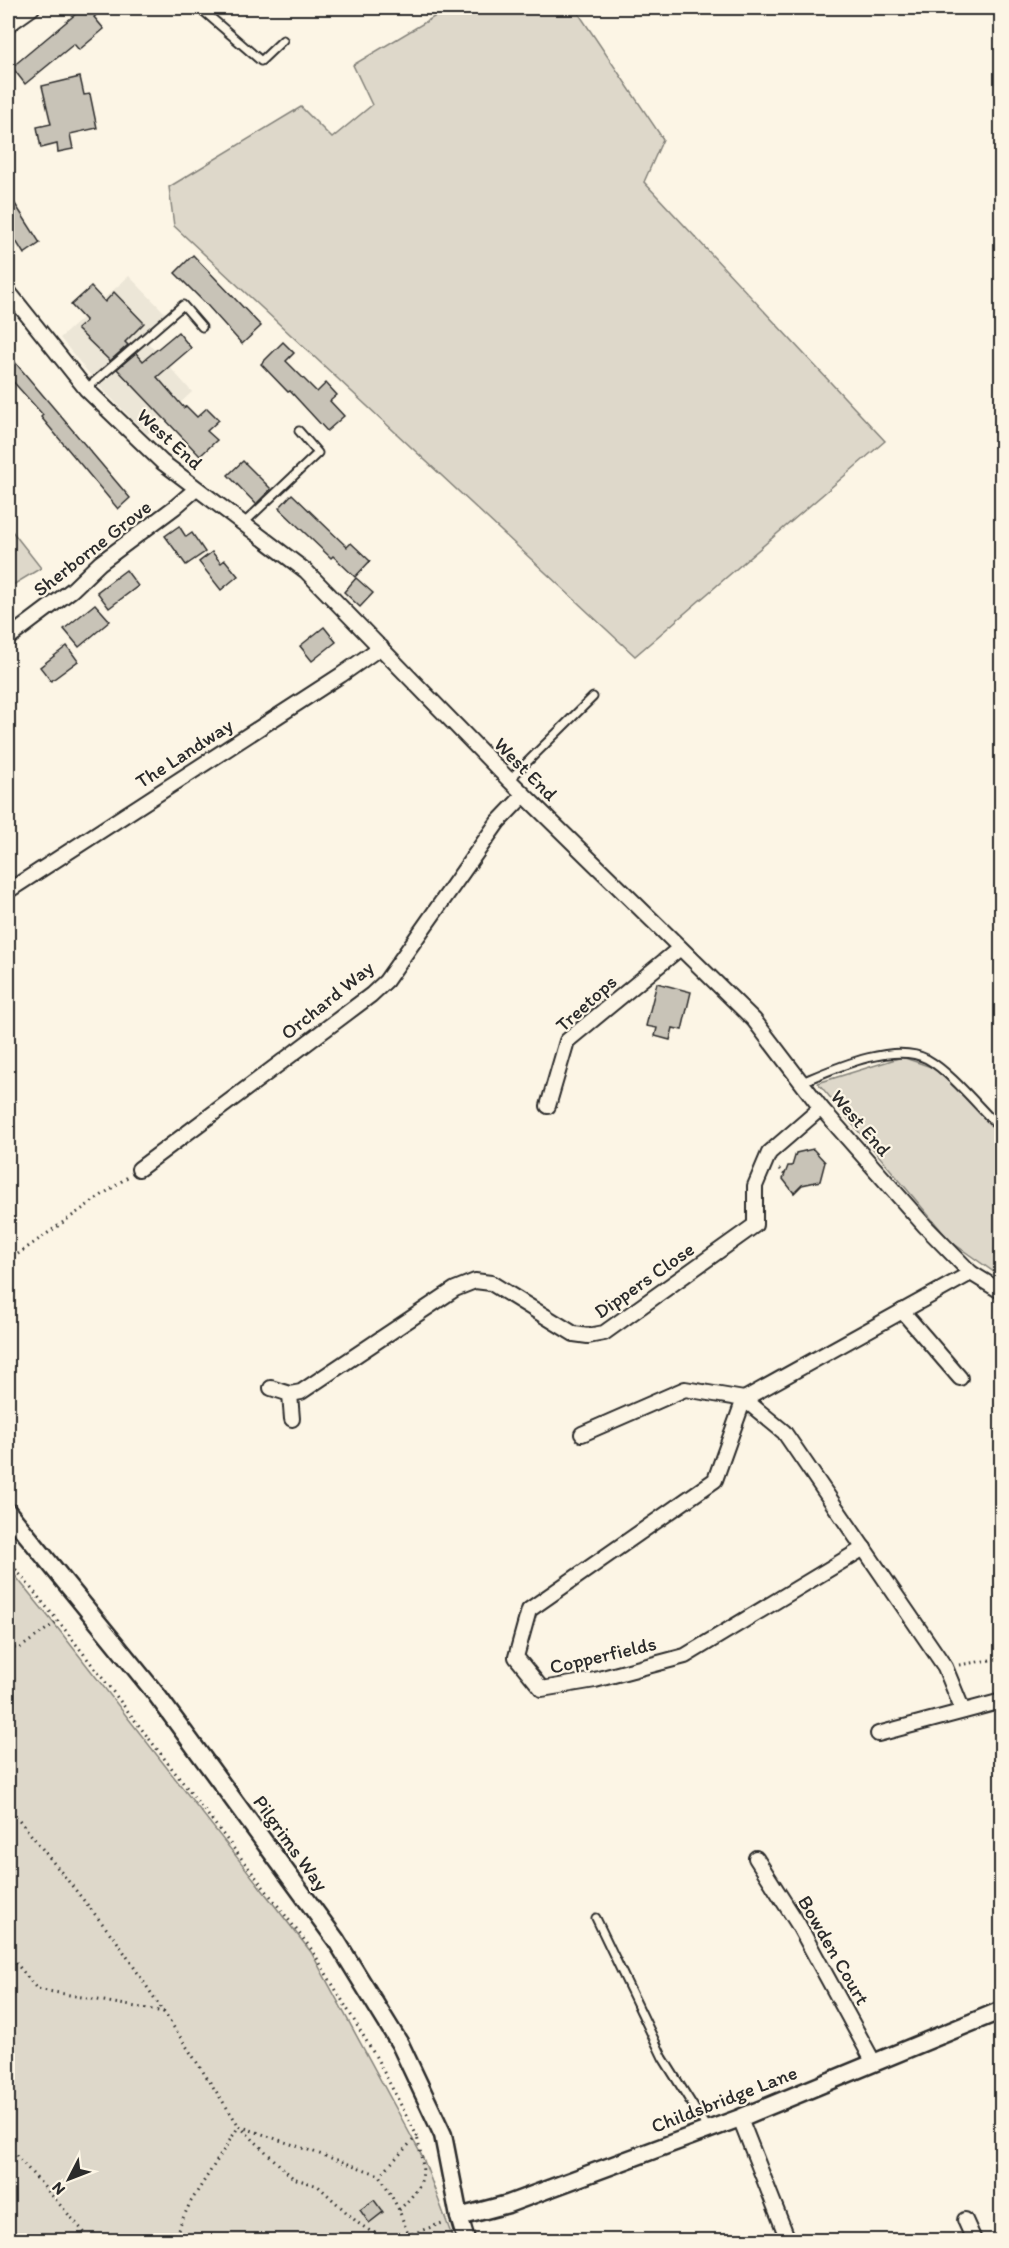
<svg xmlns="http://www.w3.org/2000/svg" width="1009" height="2248" font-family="Itim,sans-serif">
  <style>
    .built { fill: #ece6d7 }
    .green { fill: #ded8ca; stroke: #84827a; stroke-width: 1.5 }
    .building { fill: #c8c3b7; stroke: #2b2b2b; stroke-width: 1.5 }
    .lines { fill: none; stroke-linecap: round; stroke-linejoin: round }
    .service-casing { stroke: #2b2b2b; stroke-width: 11 }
    .minor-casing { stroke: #2b2b2b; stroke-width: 18 }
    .tertiary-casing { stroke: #2b2b2b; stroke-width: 21 }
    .path { stroke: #2b2b2b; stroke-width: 3; stroke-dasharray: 1.5 4.5; stroke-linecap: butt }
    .service { stroke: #fcf5e5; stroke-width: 7 }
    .minor { stroke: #fcf5e5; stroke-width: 14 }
    .tertiary { stroke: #fcf5e5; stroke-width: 16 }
    .labels { text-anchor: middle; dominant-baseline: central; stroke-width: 4.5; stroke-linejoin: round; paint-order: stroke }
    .street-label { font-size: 20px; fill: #2b2b2b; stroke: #fcf5e5 }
  </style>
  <rect width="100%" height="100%" fill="#fcf5e5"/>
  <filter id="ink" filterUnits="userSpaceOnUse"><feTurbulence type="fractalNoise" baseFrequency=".0167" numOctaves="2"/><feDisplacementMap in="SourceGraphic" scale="12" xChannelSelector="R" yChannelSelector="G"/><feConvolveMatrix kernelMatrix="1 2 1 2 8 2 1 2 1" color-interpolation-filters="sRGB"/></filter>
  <g filter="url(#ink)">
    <!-- built -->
    <path class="built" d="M129,276l37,38 -24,22 50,56 -45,42 -46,-46 -41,-50z"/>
    <!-- green -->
    <g class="green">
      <path d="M449,8h126l88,131 -19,43 241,259 -250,215 -461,-430 -5,-39 132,-80 31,31 40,-33 -19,-40z"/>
      <path d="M8,526l33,42 -33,20z"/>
      <path d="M902,1057l32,11 67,63v146l-51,-36 -132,-158z"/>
      <path d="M8,1567l48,59 255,326 112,206 30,81 -445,1z"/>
    </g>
    <!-- building -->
    <g class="building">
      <path d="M83,8h22l-11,9 10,12 -25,21 -5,-6 -49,40 -13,-17z"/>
      <path d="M80,77l4,18 6,-1 7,34 -27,6 3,15 -15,3 -1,-8 -16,4 -4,-21 14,-3 -9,-38z"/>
      <path d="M8,193l32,50 -16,11 -16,-26z"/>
      <path d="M193,255l68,71 -19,18 -35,-39 -32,-32z"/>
      <path d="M91,287l14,15 9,-10 30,31 -19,19 3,3 -18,16 -33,-32 9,-8 -15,-16z"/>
      <path d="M178,332l13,16 -34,29 27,31 2,-2 11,11 10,-9 12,12 -12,11 10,9 -17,16 -83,-87 19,-16 7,8z"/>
      <path d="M283,342l11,11 -8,8 31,31 9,-9 11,12 -7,6 14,15 -17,15 -37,-40 -2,1 -27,-28z"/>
      <path d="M8,354l122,144 -12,11 -77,-92 2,-2 -35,-39z"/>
      <path d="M243,461l28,28 -15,15 -28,-29z"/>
      <path d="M292,494l55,53 4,-4 19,18 -15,16 -22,-21 -2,2 -52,-50z"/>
      <path d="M179,526l7,11 6,-4 13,19 -19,13 -21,-29z"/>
      <path d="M212,552l9,11 4,-3 13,16 -17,14 -22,-28z"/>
      <path d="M126,570l12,16 -29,22 -12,-16z"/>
      <path d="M356,578l17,15 -13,14 -16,-15z"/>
      <path d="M95,604l15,17 -31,26 -15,-18z"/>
      <path d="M324,627l12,15 -24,19 -12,-15z"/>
      <path d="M67,646l11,15 -27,20 -11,-14z"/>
      <path d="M657,983l34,9 -9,38 -9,-2 -3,12 -15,-4 2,-8 -11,-2z"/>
      <path d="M813,1149l12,13 -5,19 -18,4 -8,8 -11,-14 5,-13h4l4,-13z"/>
      <path d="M374,2200l9,12 -14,11 -9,-13z"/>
    </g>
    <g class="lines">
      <!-- service casing -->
      <g class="service-casing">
        <g id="service">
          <path d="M200,8l61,53 22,-21"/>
          <path d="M86,389l97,-84 19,22"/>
          <path d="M244,523l74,-70 -19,-22"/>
          <path d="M509,780l84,-83"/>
          <path d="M802,1082c31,-13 92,-41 125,-23 25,14 53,50 75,71"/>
          <path d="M596,1918l67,140 44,70"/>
        </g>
      </g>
      <!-- minor casing -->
      <g class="minor-casing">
        <g id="minor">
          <path d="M8,25l24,-17"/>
          <path d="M8,291l78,98 76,73 144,109 203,209 245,240 67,88 104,118 46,47 31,19"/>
          <path d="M11,636l61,-46 28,-27 75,-56 21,-18"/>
          <path d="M8,891l333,-216 40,-28"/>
          <path d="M548,1106l19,-65 113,-93"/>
          <path d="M139,1169l232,-174 15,-14 112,-159 26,-27"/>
          <path d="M902,1311l58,67"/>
          <path d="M271,1388l19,6 11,-2 154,-103 20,-8 16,2 83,51 14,2 16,-3 151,-108v-39l14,-33 52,-45"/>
          <path d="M290,1394l2,25"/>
          <path d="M582,1434l103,-45 59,10 -29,81 -186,130 -13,47 26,32 53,-9 90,-24 179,-108"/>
          <path d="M963,1711l-18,-44 -161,-235 -40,-33 227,-126"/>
          <path d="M878,1734l124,-33"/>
          <path d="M756,1858l42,66 76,139"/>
          <path d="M740,2118l48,122"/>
          <path d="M965,2220l9,20"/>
        </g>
      </g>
      <!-- tertiary casing -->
      <g class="tertiary-casing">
        <g id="tertiary">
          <path d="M8,1512l148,182 180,246 64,104 43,91 16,82 7,23"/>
          <path d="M459,2217l49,-13 232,-86 262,-108"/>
        </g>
      </g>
      <!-- path -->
      <g class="path">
        <path d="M779,1169l6,6"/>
        <path d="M8,1261l121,-85"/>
        <path d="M8,1560l58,71 246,319 64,107 41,79 -37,39"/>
        <path d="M8,1648h12l38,-27"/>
        <path d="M959,1665l43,-7"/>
        <path d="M8,1806l110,137 121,183 141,49 19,35 9,24"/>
        <path d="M8,1953l29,36 127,23"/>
        <path d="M8,2146l83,94"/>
        <path d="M399,2210c30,-30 26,-35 18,-74"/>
        <path d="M173,2240l17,-37 49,-77 54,52 25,8 40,37 12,8 25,9"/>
        <path d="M395,2240l50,-18"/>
      </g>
      <!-- service -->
      <use href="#service" class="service"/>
      <!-- minor -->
      <use href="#minor" class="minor"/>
      <!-- tertiary -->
      <use href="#tertiary" class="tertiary"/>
    </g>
  </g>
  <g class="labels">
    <!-- street labels -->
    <g class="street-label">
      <text transform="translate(170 439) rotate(42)">West End</text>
      <text transform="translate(92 548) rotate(-38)">Sherborne Grove</text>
      <text transform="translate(184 753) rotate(-33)">The Landway</text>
      <text transform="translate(526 769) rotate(45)">West End</text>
      <text transform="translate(327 1000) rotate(-39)">Orchard Way</text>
      <text transform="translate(586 1003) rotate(-42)">Treetops</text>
      <text transform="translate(861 1123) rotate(49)">West End</text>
      <text transform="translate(644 1280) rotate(-35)">Dippers Close</text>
      <text transform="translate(603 1655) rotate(-13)">Copperfields</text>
      <text transform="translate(291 1843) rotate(54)">Pilgrims Way</text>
      <text transform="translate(834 1950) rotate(60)">Bowden Court</text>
      <text transform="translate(724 2099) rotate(-21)">Childsbridge Lane</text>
    </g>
  </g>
  <!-- margin -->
  <rect width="1009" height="2248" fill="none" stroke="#fcf5e5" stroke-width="30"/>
  <rect x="15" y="15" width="979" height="2218" fill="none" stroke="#2b2b2b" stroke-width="2" filter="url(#ink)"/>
  <!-- north arrow -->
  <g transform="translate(69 2179) rotate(228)" stroke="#fcf5e5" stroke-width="4.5" paint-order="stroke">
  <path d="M0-4.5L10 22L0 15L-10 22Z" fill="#2b2b2b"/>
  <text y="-9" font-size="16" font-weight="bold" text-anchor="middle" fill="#2b2b2b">N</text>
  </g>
</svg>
